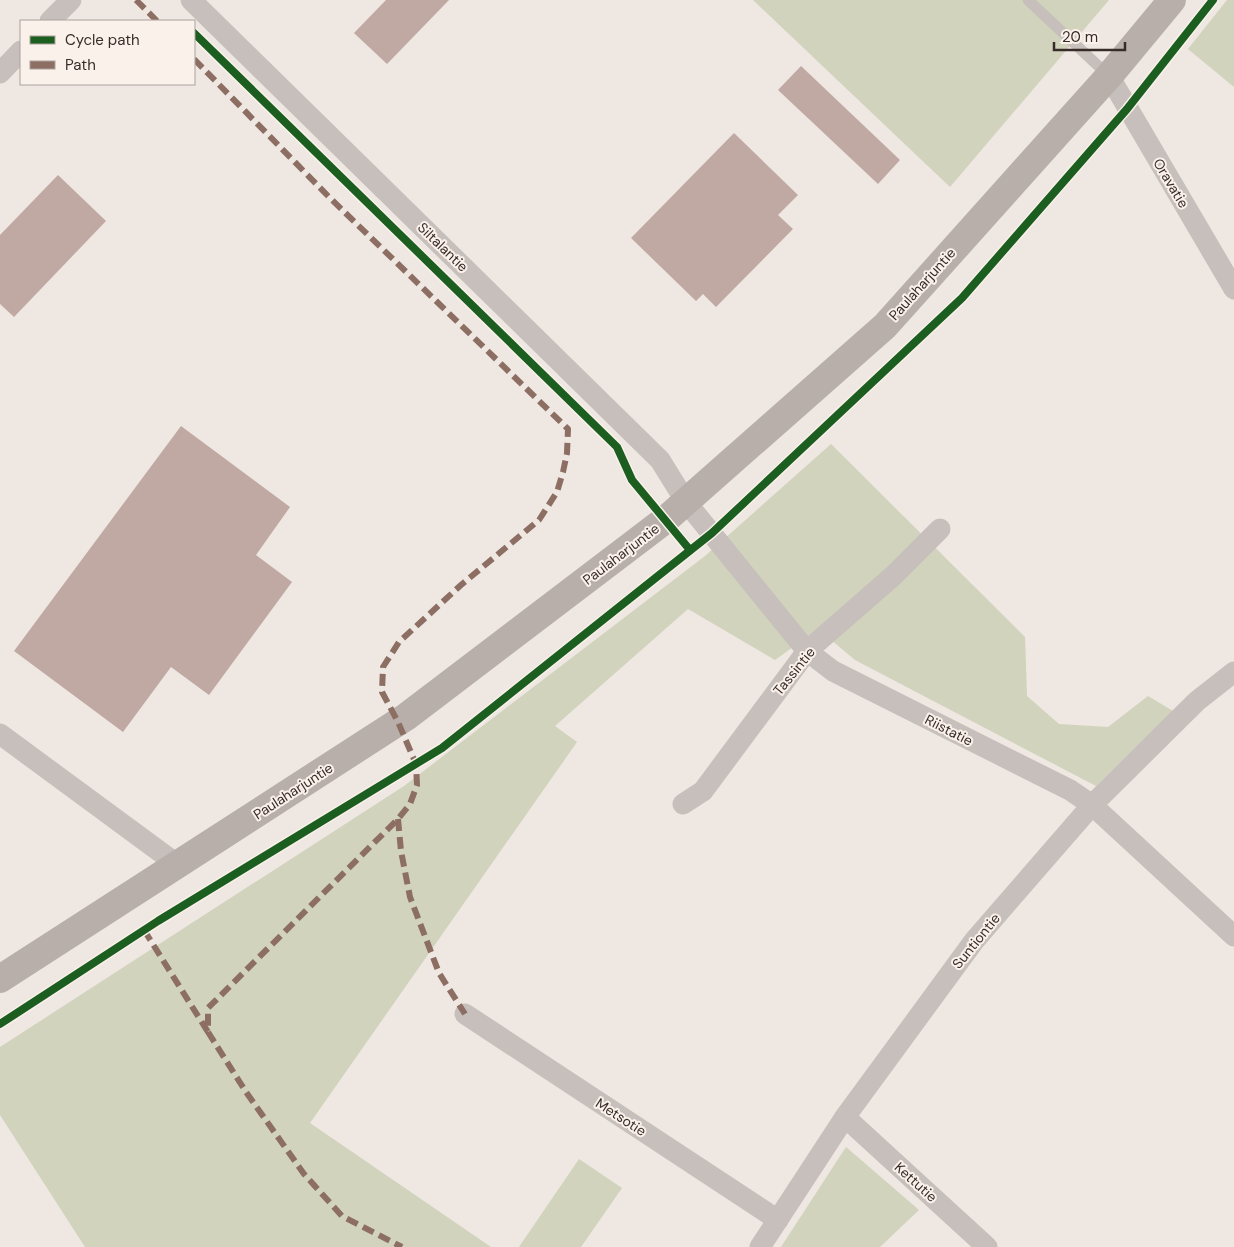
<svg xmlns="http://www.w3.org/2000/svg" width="1234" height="1247" font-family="'DM Sans',sans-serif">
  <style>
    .green { fill: #d1d3bc }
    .building { fill: #c1a9a3 }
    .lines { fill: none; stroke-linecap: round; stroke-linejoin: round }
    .lane { stroke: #c7bfbb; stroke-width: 11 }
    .street { stroke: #c7bfbb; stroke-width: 21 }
    .secondary { stroke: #b8afab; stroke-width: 28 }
    .quiet { stroke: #8d6e63; stroke-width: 6; stroke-dasharray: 12 6; stroke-linecap: butt }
    .cycleway-casing { stroke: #faf1ea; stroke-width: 11 }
    .cycleway { stroke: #1b5e20; stroke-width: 8 }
    .labels { text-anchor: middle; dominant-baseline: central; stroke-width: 4; stroke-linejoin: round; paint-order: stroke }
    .street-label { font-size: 14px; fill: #382c29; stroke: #faf1ea }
  </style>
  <rect width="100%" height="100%" fill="#eee7e2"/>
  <!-- green -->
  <g class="green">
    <path d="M753,0h356l-159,187z"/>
    <path d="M1227,0h7v87l-46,-38z"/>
    <path d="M831,444l194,193 2,59 32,28 49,3 40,-31 25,15 -77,75 -241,-126 -37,-31 -43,31 -87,-51 -133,117 22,16 -267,381 181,124h-406l-85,-132v-68l404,-261 301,-230z"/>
    <path d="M846,1147l73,63 -39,37h-99z"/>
    <path d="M579,1159l43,29 -41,59h-62z"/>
  </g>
  <!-- building -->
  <g class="building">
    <path d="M386,0h63l-62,64 -33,-31z"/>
    <path d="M801,66l99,94 -22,24 -100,-94z"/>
    <path d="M734,133l64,62 -20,20 15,14 -77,78 -13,-13 -7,7 -65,-63z"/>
    <path d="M58,175l48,46 -92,96 -14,-13v-69z"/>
    <path d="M181,426l109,81 -34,48 36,27 -83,113 -38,-28 -48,65 -109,-81z"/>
  </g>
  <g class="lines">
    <!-- lane -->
    <path class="lane" d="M1028,0l81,76"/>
    <!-- street -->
    <g class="street">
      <path d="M191,0l469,460 26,42 121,149 26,20 237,119 22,15 142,131"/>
      <path d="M50,21l21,-21"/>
      <path d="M0,73l21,-22"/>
      <path d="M1109,76l125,213"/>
      <path d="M0,734l178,131"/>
      <path d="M683,804l20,-13 104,-140 86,-75 47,-47"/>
      <path d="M465,1014l313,206"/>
      <path d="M845,1117l142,130"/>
      <path d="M760,1247l85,-130 129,-176 118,-136 105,-104 37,-29"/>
    </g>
    <!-- secondary -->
    <path class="secondary" d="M0,979l406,-262 259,-197 220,-194 224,-250 63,-76"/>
    <!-- quiet -->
    <g class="quiet">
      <path d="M136,0l21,21"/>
      <path d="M194,59l136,139 238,231 -1,24 -4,19 -6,20 -18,28 -78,65 -62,57 -16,25 -1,25 16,30 18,42 1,21 -7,19 -12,15 -190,189v24l38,60 58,82 38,42 60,31"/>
      <path d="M398,819l3,32 9,46 29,76 26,41"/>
      <path d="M144,930l64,102"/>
    </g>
    <!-- cycleway casing -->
    <g class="cycleway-casing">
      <g id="cycleway">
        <path d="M194,33l423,414 15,33 58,70"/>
        <path d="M0,1024l158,-103 284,-173 270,-215 250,-235 165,-189 86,-109"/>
      </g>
    </g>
    <!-- cycleway -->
    <use href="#cycleway" class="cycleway"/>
  </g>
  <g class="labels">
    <!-- street labels -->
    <g class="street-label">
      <text transform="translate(1171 183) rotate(59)">Oravatie</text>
      <text transform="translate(443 247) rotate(44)">Siltalantie</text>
      <text transform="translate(922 284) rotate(-48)">Paulaharjuntie</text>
      <text transform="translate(621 554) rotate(-37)">Paulaharjuntie</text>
      <text transform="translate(794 671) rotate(-51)">Tassintie</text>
      <text transform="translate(949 730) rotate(27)">Riistatie</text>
      <text transform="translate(293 791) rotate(-33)">Paulaharjuntie</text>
      <text transform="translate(976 941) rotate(-51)">Suntiontie</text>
      <text transform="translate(621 1117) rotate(33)">Metsotie</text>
      <text transform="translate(916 1182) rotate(42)">Kettutie</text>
    </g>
  </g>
  <!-- legend -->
  <rect x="20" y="20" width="175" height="65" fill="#faf1ea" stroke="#aca29d"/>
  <rect x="30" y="36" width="25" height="8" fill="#1b5e20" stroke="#aca29d"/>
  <text x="65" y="45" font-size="15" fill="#382c29">Cycle path</text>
  <rect x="30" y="61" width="25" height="8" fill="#8d6e63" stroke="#aca29d"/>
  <text x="65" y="70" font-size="15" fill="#382c29">Path</text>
  <!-- scale -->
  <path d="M1054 42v8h71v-8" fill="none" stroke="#382c29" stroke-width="2.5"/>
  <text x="1062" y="42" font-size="15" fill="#382c29" stroke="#faf1ea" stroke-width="4" paint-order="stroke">20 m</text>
</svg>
